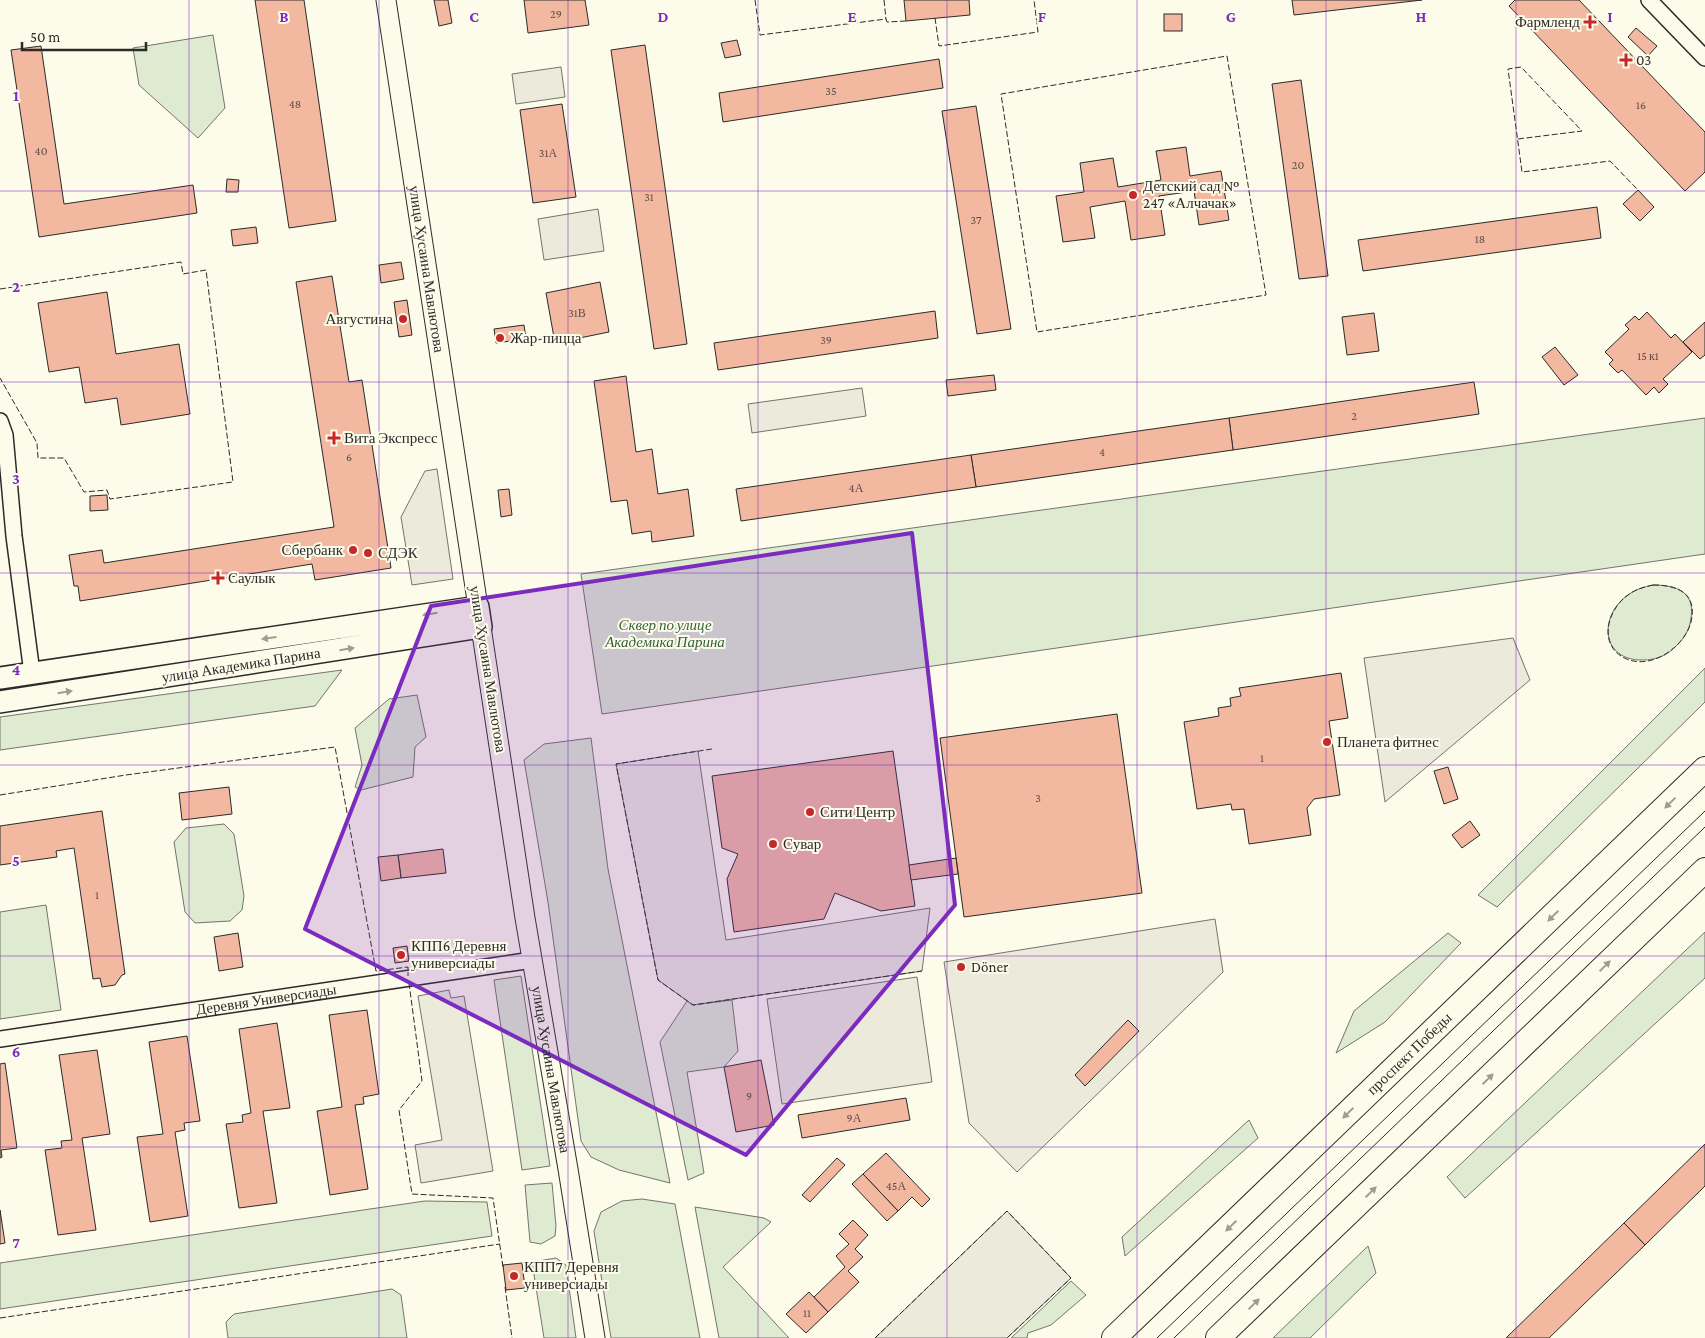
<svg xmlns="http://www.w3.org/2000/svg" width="1705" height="1338" font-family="'Crimson Pro',serif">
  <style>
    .green { fill: #deebd1; stroke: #74746e }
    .parking { fill: #eceadb; stroke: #74746e }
    .building { fill: #f2b8a0; stroke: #2b2b2b }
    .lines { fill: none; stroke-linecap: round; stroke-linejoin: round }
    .minor-casing { stroke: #2b2b2b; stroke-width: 18 }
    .tertiary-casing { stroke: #2b2b2b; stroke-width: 21 }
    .secondary-casing { stroke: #2b2b2b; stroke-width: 24 }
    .primary-casing { stroke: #2b2b2b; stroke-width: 26 }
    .minor { stroke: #fdfbea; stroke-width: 15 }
    .tertiary { stroke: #fdfbea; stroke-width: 19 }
    .secondary { stroke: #fdfbea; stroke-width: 21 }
    .primary { stroke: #fdfbea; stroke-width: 24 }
    .tram { stroke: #2b2b2b; stroke-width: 1 }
    .fence { stroke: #2b2b2b; stroke-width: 1; stroke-dasharray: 6 2.5; stroke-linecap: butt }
    .oneway { fill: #9e9d94 }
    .marked { fill: #7b2cbf; fill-opacity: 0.2; stroke: #7b2cbf; stroke-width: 4; stroke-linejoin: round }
    .grid { fill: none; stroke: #7b2cbf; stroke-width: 1; stroke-opacity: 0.55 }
    .poi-dot { fill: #c62828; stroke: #fdfbea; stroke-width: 2 }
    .labels { text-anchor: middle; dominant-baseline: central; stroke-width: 4; stroke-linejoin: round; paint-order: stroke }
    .number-label { font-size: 12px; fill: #5d4e48 }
    .poi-label { font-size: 15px; fill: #2b2b2b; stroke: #fdfbea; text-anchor: start }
    .street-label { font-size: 15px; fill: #2b2b2b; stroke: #fdfbea }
    .park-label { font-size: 15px; font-style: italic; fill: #34623c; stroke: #fdfbea }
    .grid-label { font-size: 16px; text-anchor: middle; font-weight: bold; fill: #7b2cbf; stroke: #fdfbea; stroke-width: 4; stroke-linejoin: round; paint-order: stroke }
  </style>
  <rect width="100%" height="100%" fill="#fdfbea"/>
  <!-- green -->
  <g class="green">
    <path d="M213,35l12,73 -27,30 -59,-53 -6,-37z"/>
    <path d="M1705,418v136l-1103,160 -21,-140z"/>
    <path d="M1653,585c23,0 42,6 38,33 -1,12 -8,22 -17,30 -8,8 -19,12 -31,12 -42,1 -45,-44 -15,-65 8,-6 16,-8 25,-10z"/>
    <path d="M1705,668v34l-208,205 -19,-12z"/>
    <path d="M342,670l-27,36 -315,44v-33z"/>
    <path d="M417,695l9,42 -11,10 -2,30 -52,13 -6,-3 7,-22 -7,-37 34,-29z"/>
    <path d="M591,738l17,131 62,314 -51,-13 -28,-13 -10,-16 -33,-239 -24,-142 20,-16z"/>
    <path d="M224,824l10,10 10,62 -2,14 -12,11 -35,2 -10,-11 -11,-70 12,-14z"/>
    <path d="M46,905l15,105 -61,9v-107z"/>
    <path d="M1705,932v46l-240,220 -18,-21z"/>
    <path d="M1448,933l13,10 -76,79 -49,31 18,-42z"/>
    <path d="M521,976l29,190 -28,4 -28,-190z"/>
    <path d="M732,1000l6,51 -14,16 -37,5 17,101 -16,7 -28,-138 27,-41 6,4z"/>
    <path d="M1249,1120l9,18 -133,118 -3,-19z"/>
    <path d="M552,1183l4,43 -1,10 -14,8 -11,-2 -5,-57z"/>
    <path d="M642,1199l33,5 25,134h-89l-17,-107 7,-19 21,-11z"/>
    <path d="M425,1201l62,1 5,34 -492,73v-46z"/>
    <path d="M695,1207l69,11 7,4 -48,45 66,71h-70z"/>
    <path d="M1368,1246l8,27 -66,65h-37z"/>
    <path d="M556,1258l10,7 10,73h-32l-12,-76z"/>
    <path d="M1071,1281l15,14 -35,30 -23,8 -1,5h-16z"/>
    <path d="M392,1289l9,6 6,43h-179l-2,-16 8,-8z"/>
  </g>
  <!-- parking -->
  <g class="parking">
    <path d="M561,67l4,30 -49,7 -4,-30z"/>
    <path d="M598,209l6,42 -60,9 -6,-41z"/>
    <path d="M862,388l4,28 -114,17 -4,-29z"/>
    <path d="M437,469l16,110 -41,6 -11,-68 24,-46z"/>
    <path d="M1513,638l17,42 -145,122 -21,-144z"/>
    <path d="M698,751l28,189 204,-32 -8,63 -229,34 -35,-25 -42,-216z"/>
    <path d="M1215,919l8,53 -206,200 -48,-49 -25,-161z"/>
    <path d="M917,977l15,105 -150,22 -15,-105z"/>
    <path d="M449,990l2,8 13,-2 29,175 -72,12 -6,-38 27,-5 -24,-144z"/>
    <path d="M1007,1211l64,67 -64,60h-132z"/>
  </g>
  <!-- building -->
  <g class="building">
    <path d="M255,0h49l32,221 -47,7z"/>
    <path d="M434,0h14l4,23 -13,3z"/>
    <path d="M524,0h61l4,25 -61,8z"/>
    <path d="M904,0h65l1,15 -64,6z"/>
    <path d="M1292,0h130l-128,15z"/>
    <path d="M1515,0h64l126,132v40l-20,19 -176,-185z"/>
    <rect x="1164" y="14" width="18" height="17"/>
    <path d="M1636,28l21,18 -9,10 -20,-19z"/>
    <path d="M737,40l4,15 -16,3 -4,-15z"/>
    <path d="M645,45l42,299 -33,5 -43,-299z"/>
    <path d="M41,46l23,158 129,-19 4,28 -158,24 -28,-187z"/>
    <path d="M939,59l4,29 -220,34 -4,-29z"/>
    <path d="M1301,80l27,196 -29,3 -27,-195z"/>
    <path d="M562,104l14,93 -43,6 -13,-93z"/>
    <path d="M976,106l35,223 -34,5 -35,-223z"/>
    <path d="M1186,147l4,29 31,-5 8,49 -30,5 -5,-34 -35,5 6,39 -34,5 -6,-39 -35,6 5,31 -32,4 -7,-46 28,-4 -4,-29 33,-5 5,29 43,-7 -5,-29z"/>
    <path d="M227,179l12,1 -1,12h-12z"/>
    <path d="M1638,190l16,17 -14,14 -17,-17z"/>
    <path d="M1597,207l4,31 -238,33 -5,-31z"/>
    <path d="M256,227l2,16 -25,3 -2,-16z"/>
    <path d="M401,262l3,17 -23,4 -2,-18z"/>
    <path d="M332,276l17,106 13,-2 29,188 -76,12 -3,-16 -232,37 -2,-15h-4l-5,-31 33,-5 2,13 230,-36 -38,-245z"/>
    <path d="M600,282l9,50 -54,11 -9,-50z"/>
    <path d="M107,292l9,62 63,-10 11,70 -69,11 -4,-27 -32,5 -6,-36 -30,5 -11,-69z"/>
    <path d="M407,300l5,35 -13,2 -5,-35z"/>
    <path d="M935,311l3,27 -220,32 -4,-27z"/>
    <path d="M1647,312l24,26 4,-4 17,18 -29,27 5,5 -9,9 -5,-6 -8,8 -24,-25 -4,3 -9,-9 4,-4 -8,-8 24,-23 -4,-4 10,-9 4,4z"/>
    <path d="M1374,313l5,38 -32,4 -5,-38z"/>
    <path d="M1705,322v33l-5,4 -17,-17z"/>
    <path d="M524,325l2,14 -30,4 -2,-14z"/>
    <path d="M1555,347l23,28 -14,10 -22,-28z"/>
    <path d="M994,375l2,15 -48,6 -2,-16z"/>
    <path d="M626,376l10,76 16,-3 6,45 30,-5 6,47 -42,6 -1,-11 -19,3 -5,-34 -16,2 -17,-121z"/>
    <path d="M1474,382l5,32 -246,36 -4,-32z"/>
    <path d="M1229,418l4,32 -257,37 -5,-32z"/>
    <path d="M971,455l5,32 -235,34 -5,-32z"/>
    <path d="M509,489l3,26 -11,2 -3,-27z"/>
    <path d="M107,495l1,15 -18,1v-15z"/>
    <path d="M1341,673l7,45 -19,3 11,74 -26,4 -7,9 4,27 -62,9 -5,-35 -12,1 -1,-6 -34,5 -13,-87 35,-6 -1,-8 13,-2 -1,-8 11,-2 -2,-8z"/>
    <path d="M1117,714l25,179 -178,24 -24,-179z"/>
    <path d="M893,751l22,155 -34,5 -46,-18 -11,26 -90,13 -7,-53 11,-25 -16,-6 -10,-72z"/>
    <path d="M1448,767l10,32 -14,5 -10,-33z"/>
    <path d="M229,787l3,27 -50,6 -3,-27z"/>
    <path d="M102,811l23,163 -3,1 -7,10 -13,2 -2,-9 -7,1 -19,-131 -18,3 1,6 -57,8v-39z"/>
    <path d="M1470,821l10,14 -18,13 -10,-13z"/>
    <path d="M443,849l3,24 -45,5 -3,-23z"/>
    <path d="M398,855l3,23 -20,3 -3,-24z"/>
    <path d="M956,858l2,16 -47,6 -2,-15z"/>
    <path d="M238,933l5,34 -24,4 -5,-34z"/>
    <path d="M407,946l2,15 -14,2 -2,-15z"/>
    <path d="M367,1010l12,84 -16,3 1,7 -9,1 13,84 -38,6 -13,-84 25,-4 -13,-92z"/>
    <path d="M1128,1020l11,11 -54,55 -10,-11z"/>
    <path d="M277,1023l13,85 -27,3 14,92 -38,5 -13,-84 17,-2 -1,-7 9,-2 -12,-84z"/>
    <path d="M187,1036l13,85 -16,2 1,7 -10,2 13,84 -38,6 -13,-85 26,-3 -14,-92z"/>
    <path d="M97,1050l13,84 -28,4 14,92 -38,5 -13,-85 17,-2 -1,-7 11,-1 -13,-85z"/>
    <path d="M761,1060l13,65 -38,7 -12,-65z"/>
    <path d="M5,1063l12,85 -16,2 1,7 -2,1v-94z"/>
    <path d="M906,1098l4,22 -108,18 -4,-23z"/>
    <path d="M1705,1144v42l-60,59 -21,-22z"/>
    <path d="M886,1153l44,46 -8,8 -10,-10 -14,14 -35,-37z"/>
    <path d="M837,1158l8,7 -35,37 -8,-7z"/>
    <path d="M863,1174l35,37 -11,10 -35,-37z"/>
    <path d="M0,1210l5,33 -5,1z"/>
    <path d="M853,1220l15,15 -13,14 8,8 -15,14 11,11 -31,30 -14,-15 31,-30 -9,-11 13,-12 -10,-10z"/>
    <path d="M1624,1223l21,22 -96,93h-43z"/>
    <path d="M522,1263l3,25 -19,2 -3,-25z"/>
    <path d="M809,1292l19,20 -22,21 -20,-19z"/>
  </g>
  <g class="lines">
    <!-- minor casing -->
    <g class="minor-casing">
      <g id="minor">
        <path d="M1649,0l56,58"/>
        <path d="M0,421l5,14 9,101 18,137"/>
        <path id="s1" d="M0,1039l532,-79"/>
      </g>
    </g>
    <!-- tertiary casing -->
    <g class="tertiary-casing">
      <g id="tertiary">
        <path id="s2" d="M386,0l92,607"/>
        <path id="s3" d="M481,627l44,291 43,251 27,169"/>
      </g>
    </g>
    <!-- secondary casing -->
    <g class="secondary-casing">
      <path id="secondary" d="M0,678l478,-71 3,20 -481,75"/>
    </g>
    <!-- primary casing -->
    <g class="primary-casing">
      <g id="primary">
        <path id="s4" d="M1114,1338l591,-569"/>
        <path d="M1218,1338l487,-468"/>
      </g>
    </g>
    <!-- minor -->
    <use href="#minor" class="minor"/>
    <!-- tertiary -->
    <use href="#tertiary" class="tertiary"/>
    <!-- secondary -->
    <use href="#secondary" class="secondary"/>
    <!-- primary -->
    <use href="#primary" class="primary"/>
    <!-- tram -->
    <g class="tram">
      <path d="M1157,1338l548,-527"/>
      <path d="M1174,1338l531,-511"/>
    </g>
    <!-- fence -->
    <g class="fence">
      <path d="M755,0l5,35 126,-16 1,3 19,-1"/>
      <path d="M884,0l2,19"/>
      <path d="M935,18l4,28 99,-14 -4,-32"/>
      <path d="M1227,56l39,239 -229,37 -36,-238z"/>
      <path d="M1518,139l64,-8 -61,-64 -13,2 14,103 88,-11 28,29"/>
      <path d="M0,289l181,-27 2,12 23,-4 27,212 -123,17 -3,-9 -23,2 -20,-34h-26l-1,-15 -37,-65"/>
      <path d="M1653,585c24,0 45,8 38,37 -7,27 -44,51 -70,34 -23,-15 -12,-48 7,-61 8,-6 16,-8 25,-10z"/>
      <path d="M712,749l-96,15 42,216 35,25 229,-34"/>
      <path d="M0,795l126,-20 209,-28 41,224 32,-4v9"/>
      <path d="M409,983l13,98 -23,29 13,84 81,4 10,69"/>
      <path d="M505,1287l7,51"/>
      <path d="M0,1318l500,-74"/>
      <path d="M875,1338l132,-127 64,67 -64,60"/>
    </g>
  </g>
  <!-- one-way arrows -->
  <defs><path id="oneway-solid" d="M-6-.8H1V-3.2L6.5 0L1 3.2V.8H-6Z" transform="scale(1.25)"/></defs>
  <g class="oneway">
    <use href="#oneway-solid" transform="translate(430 614) rotate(171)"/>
    <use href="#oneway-solid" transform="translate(269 638) rotate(172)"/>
    <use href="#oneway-solid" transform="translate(347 649) rotate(-9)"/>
    <use href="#oneway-solid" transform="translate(65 692) rotate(-9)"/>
    <use href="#oneway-solid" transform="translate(1670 803) rotate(136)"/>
    <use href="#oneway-solid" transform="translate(1553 916) rotate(136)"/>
    <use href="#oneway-solid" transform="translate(1605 966) rotate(-44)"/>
    <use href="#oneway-solid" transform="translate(1488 1079) rotate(-44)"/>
    <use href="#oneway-solid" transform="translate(1348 1113) rotate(136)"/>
    <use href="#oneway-solid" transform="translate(1371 1192) rotate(-44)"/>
    <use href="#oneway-solid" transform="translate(1231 1226) rotate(136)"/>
    <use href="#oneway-solid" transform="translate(1254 1304) rotate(-44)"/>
  </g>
  <!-- marked area -->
  <path class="marked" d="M912,533l43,372 -209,250 -441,-226 126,-323z"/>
  <!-- grid -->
  <path class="grid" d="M189,0v1338M379,0v1338M568,0v1338M758,0v1338M947,0v1338M1137,0v1338M1326,0v1338M1516,0v1338M0,191h1705M0,382h1705M0,573h1705M0,765h1705M0,956h1705M0,1147h1705"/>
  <!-- markers -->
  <g class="poi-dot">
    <path d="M1587.5 14.5h5v5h5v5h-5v5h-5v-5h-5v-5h5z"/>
    <path d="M1623.5 52.5h5v5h5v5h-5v5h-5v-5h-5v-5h5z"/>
    <circle cx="1133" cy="195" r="5"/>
    <circle cx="403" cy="319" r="5"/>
    <circle cx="500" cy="338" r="5"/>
    <path d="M331.5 430.5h5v5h5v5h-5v5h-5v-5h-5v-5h5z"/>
    <circle cx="353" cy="550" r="5"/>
    <circle cx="368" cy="553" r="5"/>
    <path d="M215.5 570.5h5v5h5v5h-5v5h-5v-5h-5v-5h5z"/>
    <circle cx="1327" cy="742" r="5"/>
    <circle cx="810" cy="812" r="5"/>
    <circle cx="773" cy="844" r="5"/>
    <circle cx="401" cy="955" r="5"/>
    <circle cx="961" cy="967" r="5"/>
    <circle cx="514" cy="1276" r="5"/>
  </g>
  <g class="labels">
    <!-- number labels -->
    <g class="number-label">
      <text x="556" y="14">29</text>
      <text x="831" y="91">35</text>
      <text x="295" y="104">48</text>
      <text x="1641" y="105">16</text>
      <text x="41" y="151">40</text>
      <text x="548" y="153">31А</text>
      <text x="1298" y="165">20</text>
      <text x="649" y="197">31</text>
      <text x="976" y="220">37</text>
      <text x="1480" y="239">18</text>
      <text x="577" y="313">31В</text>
      <text x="826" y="340">39</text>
      <text x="1648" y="356">15 к1</text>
      <text x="1354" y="416">2</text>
      <text x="1102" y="452">4</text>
      <text x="349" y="457">6</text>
      <text x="856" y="488">4А</text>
      <text x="1262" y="758">1</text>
      <text x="1038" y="798">3</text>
      <text x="97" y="895">1</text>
      <text x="749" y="1096">9</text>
      <text x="854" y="1118">9А</text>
      <text x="896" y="1186">45А</text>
      <text x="807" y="1313">11</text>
    </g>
    <!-- poi labels -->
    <g class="poi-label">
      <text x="1580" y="22" text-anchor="end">Фармленд</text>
      <text x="1636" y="60">03</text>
      <text x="1143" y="186">Детский сад №<tspan x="1143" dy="17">247 «Алчачак»</tspan></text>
      <text x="393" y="319" text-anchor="end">Августина</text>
      <text x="510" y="338">Жар-пицца</text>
      <text x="344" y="438">Вита Экспресс</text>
      <text x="343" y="550" text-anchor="end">Сбербанк</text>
      <text x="378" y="553">СДЭК</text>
      <text x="228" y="578">Саулык</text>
      <text x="1337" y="742">Планета фитнес</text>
      <text x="820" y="812">Сити Центр</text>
      <text x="783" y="844">Сувар</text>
      <text x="411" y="946">КПП6 Деревня<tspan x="411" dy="17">универсиады</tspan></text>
      <text x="971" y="967">Döner</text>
      <text x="524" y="1267">КПП7 Деревня<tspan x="524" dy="17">универсиады</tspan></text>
    </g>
    <!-- street labels -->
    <g class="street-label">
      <text stroke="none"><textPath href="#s2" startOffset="272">улица Хусаина Мавлютова</textPath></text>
      <text transform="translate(241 665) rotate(-9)">улица Академика Парина</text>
      <text transform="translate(488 669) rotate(81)">улица Хусаина Мавлютова</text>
      <text stroke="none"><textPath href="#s1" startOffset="269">Деревня Универсиады</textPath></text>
      <text stroke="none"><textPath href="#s4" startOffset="410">проспект Победы</textPath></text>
      <text stroke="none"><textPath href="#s3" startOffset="448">улица Хусаина Мавлютова</textPath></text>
    </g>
    <!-- park labels -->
    <g class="park-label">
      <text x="665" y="625">Сквер по улице<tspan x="665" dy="17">Академика Парина</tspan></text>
    </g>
  </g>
  <g class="grid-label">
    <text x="284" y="22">B</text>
    <text x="474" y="22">C</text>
    <text x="663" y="22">D</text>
    <text x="852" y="22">E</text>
    <text x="1042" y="22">F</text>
    <text x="1231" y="22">G</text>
    <text x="1421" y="22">H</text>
    <text x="1610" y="22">I</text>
    <text x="16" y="101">1</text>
    <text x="16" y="292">2</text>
    <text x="16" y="484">3</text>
    <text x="16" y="675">4</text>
    <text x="16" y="866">5</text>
    <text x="16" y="1057">6</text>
    <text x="16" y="1248">7</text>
  </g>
  <!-- scale -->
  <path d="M22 42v8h124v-8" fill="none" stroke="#2b2b2b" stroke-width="2.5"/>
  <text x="30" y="42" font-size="15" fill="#2b2b2b" stroke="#fdfbea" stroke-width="4" paint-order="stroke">50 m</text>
</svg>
